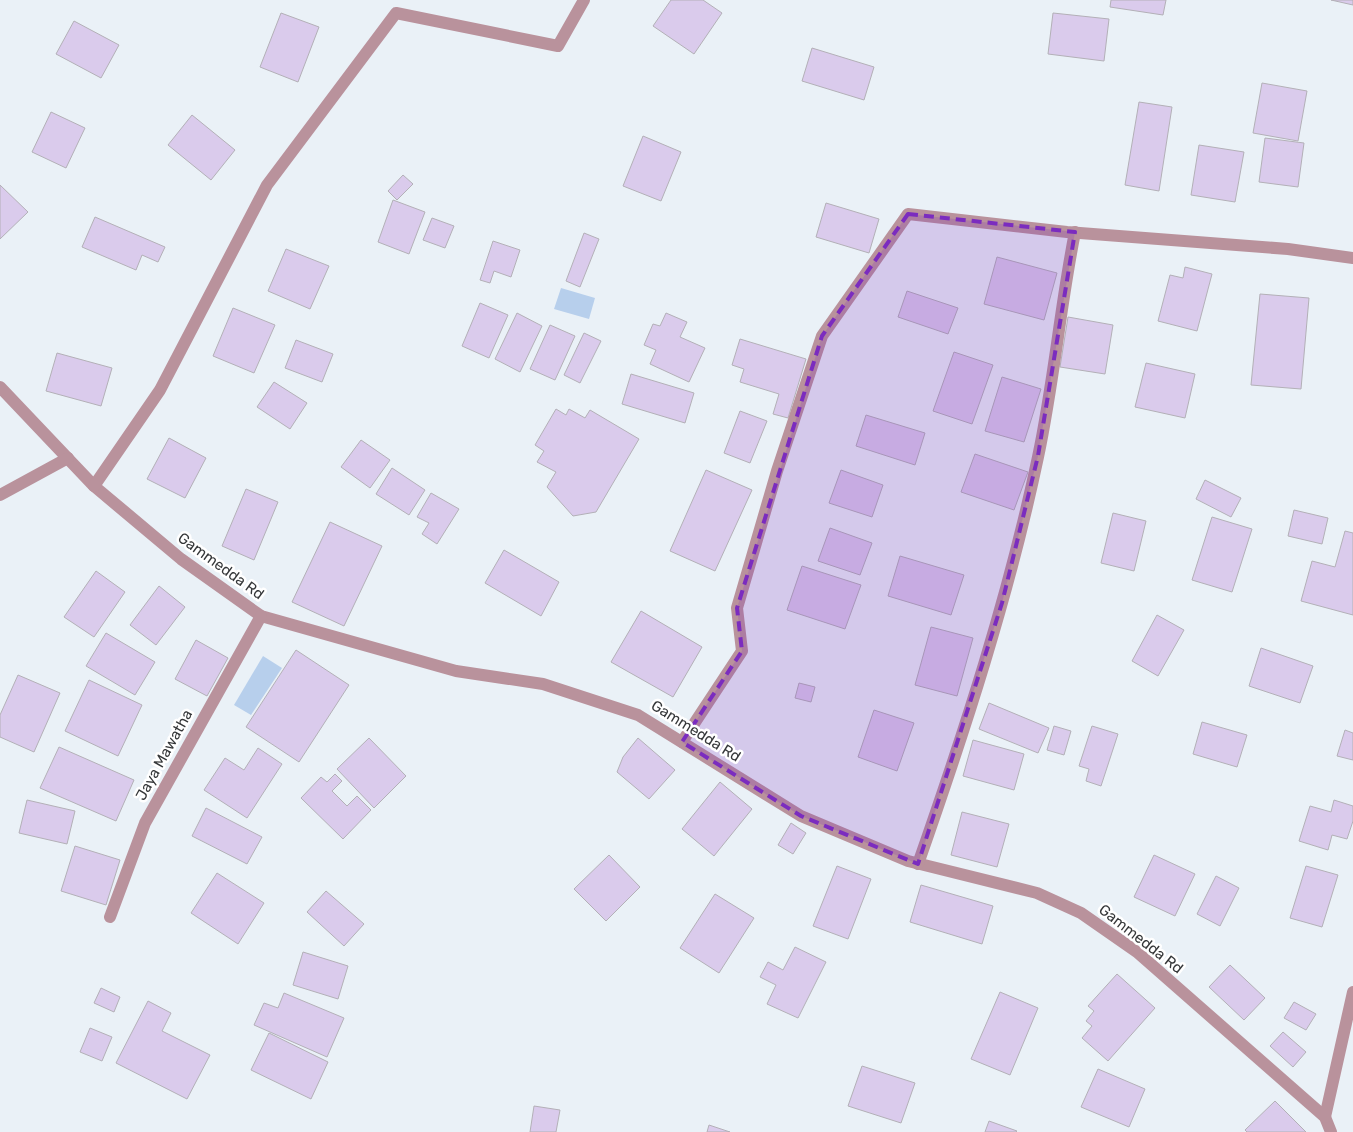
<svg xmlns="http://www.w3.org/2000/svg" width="1353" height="1132" font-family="Rubik,sans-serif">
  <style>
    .water { fill: #b7cfec }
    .building { fill: #dacbec; stroke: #b3b0b7 }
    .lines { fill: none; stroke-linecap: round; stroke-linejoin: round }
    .minor { stroke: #b9929c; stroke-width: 12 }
    .marked { fill: #7b2cbf; fill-opacity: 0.2; stroke: #7b2cbf; stroke-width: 4; stroke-dasharray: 10 6; stroke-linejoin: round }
    .labels { text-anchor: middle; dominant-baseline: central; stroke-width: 5; stroke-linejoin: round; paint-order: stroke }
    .street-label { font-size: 15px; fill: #353739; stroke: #fff }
  </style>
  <rect width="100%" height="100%" fill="#eaf1f7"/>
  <!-- water -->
  <g class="water">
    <path d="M561,288l34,10 -6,21 -35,-10z"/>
    <path d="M263,656l19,12 -31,47 -17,-10z"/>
  </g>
  <!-- building -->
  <g class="building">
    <path d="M671,0h32l19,13 -28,41 -41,-28z"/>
    <path d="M1111,0h55l-3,15 -53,-8z"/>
    <path d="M1331,0h22v5z"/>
    <path d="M281,13l38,14 -21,55 -38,-15z"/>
    <path d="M1053,13l56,6 -5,42 -56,-7z"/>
    <path d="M74,21l45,24 -18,33 -45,-24z"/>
    <path d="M812,48l62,19 -10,33 -62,-19z"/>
    <path d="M1262,83l45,8 -9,50 -45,-8z"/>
    <path d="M1139,102l33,5 -13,84 -34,-6z"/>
    <path d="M51,112l34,16 -19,40 -34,-16z"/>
    <path d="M192,115l43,35 -24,30 -43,-35z"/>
    <path d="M643,136l38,16 -20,49 -38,-15z"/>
    <path d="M1265,138l39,5 -6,44 -39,-5z"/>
    <path d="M1199,145l45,7 -9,50 -44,-7z"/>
    <path d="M403,175l10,9 -16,16 -9,-9z"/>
    <path d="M0,185l28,27 -28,27z"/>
    <path d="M393,200l32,12 -16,42 -31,-12z"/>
    <path d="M826,203l53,16 -10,34 -53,-16z"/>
    <path d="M95,217l70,30 -7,15 -16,-7 -6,15 -54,-23z"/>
    <path d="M432,218l22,8 -9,22 -22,-8z"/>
    <path d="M584,233l15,6 -19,48 -14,-6z"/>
    <path d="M493,241l27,9 -9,27 -17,-6 -4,12 -10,-3z"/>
    <path d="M286,249l43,17 -19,43 -42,-18z"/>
    <path d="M997,257l60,16 -13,47 -60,-16z"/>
    <path d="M1185,267l27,7 -15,57 -39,-10 12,-46 13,3z"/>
    <path d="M907,291l51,17 -10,26 -50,-17z"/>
    <path d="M1260,294l49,4 -8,91 -50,-4z"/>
    <path d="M480,303l28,12 -19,43 -27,-12z"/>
    <path d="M233,308l42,17 -21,48 -41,-17z"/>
    <path d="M517,313l25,13 -22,46 -25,-13z"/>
    <path d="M666,313l21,9 -7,15 25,11 -16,34 -39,-18 6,-14 -12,-5 9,-21 7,2z"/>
    <path d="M1068,317l45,8 -8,49 -45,-7z"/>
    <path d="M550,325l25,11 -20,44 -25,-11z"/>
    <path d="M584,333l17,8 -21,42 -16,-8z"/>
    <path d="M740,339l66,20 -18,59 -15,-4 6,-20 -39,-12 4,-13 -12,-4z"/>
    <path d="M296,340l37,14 -11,28 -37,-14z"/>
    <path d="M954,352l39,13 -21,59 -39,-13z"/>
    <path d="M57,353l55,15 -11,38 -55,-15z"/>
    <path d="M1146,363l49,11 -10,44 -50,-11z"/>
    <path d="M631,374l63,19 -9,30 -63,-19z"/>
    <path d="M1002,377l39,12 -17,53 -39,-11z"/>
    <path d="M274,382l33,21 -17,26 -33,-22z"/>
    <path d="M556,409l10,6 3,-6 16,9 5,-8 49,29 -43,73 -23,4 -26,-29 9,-15 -19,-10 7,-11 -9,-6z"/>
    <path d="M740,411l27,10 -17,42 -26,-10z"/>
    <path d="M866,415l59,18 -10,32 -59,-19z"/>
    <path d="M169,438l37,20 -21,40 -38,-19z"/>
    <path d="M361,440l29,20 -20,28 -29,-21z"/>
    <path d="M975,454l53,18 -14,38 -53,-18z"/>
    <path d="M392,468l33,22 -16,25 -33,-21z"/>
    <path d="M706,470l46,20 -37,81 -45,-20z"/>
    <path d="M841,470l42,15 -11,32 -43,-14z"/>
    <path d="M1205,480l36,18 -10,19 -35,-18z"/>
    <path d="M246,489l32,13 -24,58 -32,-14z"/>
    <path d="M431,493l28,16 -22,35 -15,-10 7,-11 -12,-6z"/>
    <path d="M1294,510l34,8 -6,26 -34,-8z"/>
    <path d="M1113,513l33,8 -12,50 -33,-8z"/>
    <path d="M1212,517l40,12 -20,63 -40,-12z"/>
    <path d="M330,522l52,24 -38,80 -52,-24z"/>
    <path d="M830,528l42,15 -12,32 -42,-14z"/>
    <path d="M1345,531l8,2v82l-52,-14 11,-40 23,6z"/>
    <path d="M504,550l55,32 -18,34 -56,-33z"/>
    <path d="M900,556l64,19 -13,40 -63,-19z"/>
    <path d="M802,566l59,19 -16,44 -58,-19z"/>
    <path d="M96,571l29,21 -31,45 -30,-20z"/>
    <path d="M159,586l26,21 -29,38 -26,-20z"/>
    <path d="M641,611l61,36 -29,50 -62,-35z"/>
    <path d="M1157,615l27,15 -26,46 -26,-15z"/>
    <path d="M931,627l42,11 -16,58 -42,-11z"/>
    <path d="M106,633l49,29 -20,33 -49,-29z"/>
    <path d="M196,640l32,18 -21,38 -32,-17z"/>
    <path d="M1261,648l52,18 -13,37 -51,-17z"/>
    <path d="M296,650l53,35 -50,77 -53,-35z"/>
    <path d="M18,675l42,18 -26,59 -34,-15v-22z"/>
    <path d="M89,680l53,25 -24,51 -53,-25z"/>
    <path d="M799,683l16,4 -4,15 -16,-4z"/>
    <path d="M989,703l60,25 -11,25 -59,-24z"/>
    <path d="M874,710l40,13 -17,48 -39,-14z"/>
    <path d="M1202,722l45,13 -10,32 -44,-13z"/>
    <path d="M1054,726l17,5 -7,24 -17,-5z"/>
    <path d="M1092,726l26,8 -17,52 -15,-5 3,-12 -10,-3z"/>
    <path d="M1345,730l8,3v27l-16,-4z"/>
    <path d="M369,738l37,38 -32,32 -37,-39z"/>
    <path d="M638,738l37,32 -26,29 -32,-27 6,-15z"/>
    <path d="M973,740l51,14 -10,36 -51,-14z"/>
    <path d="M59,747l75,33 -18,41 -76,-33z"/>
    <path d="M258,748l24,16 -35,54 -43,-28 21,-32 19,12z"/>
    <path d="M335,774l7,7 -10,10 15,15 10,-10 14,14 -28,29 -42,-41 20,-21 6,5z"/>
    <path d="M720,782l32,27 -38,47 -32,-27z"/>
    <path d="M27,800l48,11 -8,33 -48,-11z"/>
    <path d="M1334,800l19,6v15l-6,18 -15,-4 -4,15 -29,-9 11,-35 21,6z"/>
    <path d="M206,808l56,29 -15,27 -55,-28z"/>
    <path d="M962,812l47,12 -12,43 -46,-12z"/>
    <path d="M791,823l15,10 -13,21 -15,-9z"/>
    <path d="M75,846l45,14 -14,45 -45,-14z"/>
    <path d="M609,855l31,32 -34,34 -32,-32z"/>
    <path d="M1154,855l41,19 -20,42 -41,-19z"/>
    <path d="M837,866l34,13 -23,60 -35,-13z"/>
    <path d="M1306,866l32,9 -16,52 -32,-9z"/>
    <path d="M217,873l47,30 -26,41 -47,-31z"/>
    <path d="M1216,876l23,12 -19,38 -23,-12z"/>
    <path d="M921,885l72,21 -11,38 -72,-22z"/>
    <path d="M326,891l38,33 -20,22 -37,-34z"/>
    <path d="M715,894l39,24 -35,55 -39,-25z"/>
    <path d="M795,947l31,15 -28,56 -31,-14 9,-19 -16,-8 8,-15 15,8z"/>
    <path d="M303,952l45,14 -10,33 -45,-14z"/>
    <path d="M1230,965l35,33 -21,22 -35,-33z"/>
    <path d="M1117,974l38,34 -47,53 -26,-23 10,-12 -6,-5 8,-10 -6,-5z"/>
    <path d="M101,988l19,9 -6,15 -20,-9z"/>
    <path d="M1000,992l38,16 -28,67 -39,-16z"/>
    <path d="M284,993l60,25 -17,39 -73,-32 10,-22 14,5z"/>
    <path d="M148,1001l23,12 -9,18 48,24 -23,44 -71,-36z"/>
    <path d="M1294,1002l22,12 -10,16 -22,-12z"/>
    <path d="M90,1028l22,9 -10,24 -22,-9z"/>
    <path d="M1283,1032l23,20 -13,15 -23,-21z"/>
    <path d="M269,1033l59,29 -17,37 -60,-29z"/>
    <path d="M862,1066l53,17 -14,40 -53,-17z"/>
    <path d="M1098,1069l47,20 -16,38 -48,-20z"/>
    <path d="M1275,1101l31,31h-59l-2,-2z"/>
    <path d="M534,1106l26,4 -4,22h-26z"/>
    <path d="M989,1121l28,10 -1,1h-31z"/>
    <path d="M709,1125l21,7h-23z"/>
  </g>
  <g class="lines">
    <!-- minor -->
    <g class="minor">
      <path d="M0,387l94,99 87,73 80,57 195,55 87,13 95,31 163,101 107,45 129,32 44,20 56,39 188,165 6,15"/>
      <path d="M94,486l66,-96 107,-205 129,-172 162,33 26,-46"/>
      <path d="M0,495l68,-37"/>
      <path d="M682,742l60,-91 -5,-43 40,-137 45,-135 86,-122 159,18 221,17 65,9"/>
      <path d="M918,864c47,-134 91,-269 120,-407 16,-75 22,-150 37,-225"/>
      <path d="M110,917l35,-94 116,-207"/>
      <path d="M1325,1117l28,-125"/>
    </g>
  </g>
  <!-- marked area -->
  <path class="marked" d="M908,214l167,18 -37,224 -36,147 -84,261 -117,-48 -119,-74 60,-91 -5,-43 85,-272z"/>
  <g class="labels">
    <!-- street labels -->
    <g class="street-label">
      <text transform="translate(221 566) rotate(36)">Gammedda Rd</text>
      <text transform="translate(696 731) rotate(32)">Gammedda Rd</text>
      <text transform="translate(164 755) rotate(-61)">Jaya Mawatha</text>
      <text transform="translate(1141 939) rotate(38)">Gammedda Rd</text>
    </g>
  </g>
</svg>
